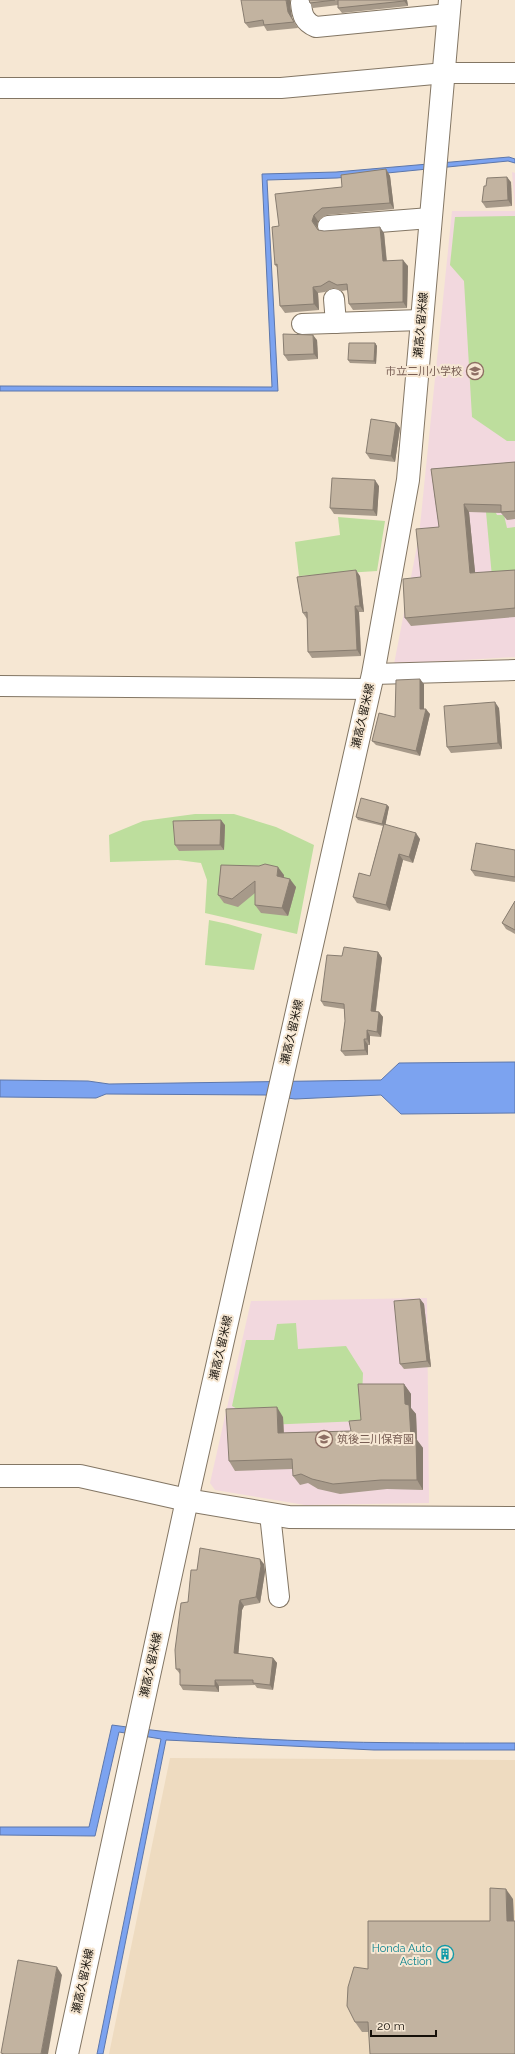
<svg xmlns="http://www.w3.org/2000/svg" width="515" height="2054" font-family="Raleway,'Noto Sans JP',sans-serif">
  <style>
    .built { fill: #eedbc0 }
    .education { fill: #f2d8de }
    .green { fill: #bdde9d }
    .water { fill: #7ca3f0; stroke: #5d77ab }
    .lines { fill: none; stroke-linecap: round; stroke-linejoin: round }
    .street-casing { stroke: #837664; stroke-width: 22 }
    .secondary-casing { stroke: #837664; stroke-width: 24 }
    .primary-casing { stroke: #837664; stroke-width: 24 }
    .street { stroke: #fff; stroke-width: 20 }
    .secondary { stroke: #fff; stroke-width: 22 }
    .primary { stroke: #fff; stroke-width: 22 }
    .wall { fill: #a79a8a }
    .shaded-wall { fill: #887d70 }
    .building { fill: #c2b3a0; stroke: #887d70 }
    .labels { text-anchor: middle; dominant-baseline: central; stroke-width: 4; stroke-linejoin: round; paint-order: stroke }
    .street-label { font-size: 11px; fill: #151009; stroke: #f6e7d3 }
    .education-label { font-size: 11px; fill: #785e54; stroke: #f6e7d3; text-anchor: end }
    .culture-label { font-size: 11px; fill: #0d838f; stroke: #f6e7d3; text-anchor: end }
  </style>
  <rect width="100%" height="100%" fill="#f6e7d3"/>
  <!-- built -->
  <path class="built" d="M170,1758l345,2v294h-406z"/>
  <!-- education -->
  <g class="education">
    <path d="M512,172l3,1v484l-121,7 25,-128 33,-325h63z"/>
    <path d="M427,1298l2,205 -124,2 -90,-15 -5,-7 41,-182z"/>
  </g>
  <!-- green -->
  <g class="green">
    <path d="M515,216v225h-8l-35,-24 -8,-136 -14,-16 5,-48z"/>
    <path d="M495,511l2,4h7l3,13 8,-1v48l-23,2 -6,-65z"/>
    <path d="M338,517l47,4 -8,50 -78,5 -4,-34 45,-7z"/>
    <path d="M195,814h39l42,13 38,18 -17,89 -92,-21 2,-33 -6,-17 -23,-3 -68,2 -1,-27 34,-14z"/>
    <path d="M209,920l19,4 34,10 -8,36 -49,-5z"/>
    <path d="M296,1323l2,26 48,-3 17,27 -2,48 -96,4 -33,-19 14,-66h28l3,-16z"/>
  </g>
  <!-- water -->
  <g class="water">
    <path d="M509,157l6,2v4l-7,-2 -171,17 -70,2 11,211h-278v-5l272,1 -10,-213 74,-2z"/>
    <path d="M515,1062v51l-114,1 -20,-19 -86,4 -30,-4 -159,-1 -10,4 -96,-1v-17l88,1 21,3 272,-4 18,-17z"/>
    <path d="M112,1725c133,19 269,18 403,18v7h-141l-208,-10 -63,314h-6l64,-315 -42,-7 -24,104 -95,-1v-8h89z"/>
  </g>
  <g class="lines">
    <!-- street casing -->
    <g class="street-casing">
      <g id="street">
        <path d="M301,3c1,12 3,19 15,24l133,-13"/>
        <path d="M0,88h281l164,-15h70"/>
        <path d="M328,226l102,-8"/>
        <path d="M334,299l2,24"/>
        <path d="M302,324l119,-4"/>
        <path d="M373,674l142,-4"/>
        <path d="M0,686l370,3"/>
        <path d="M270,1514l9,83"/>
      </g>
    </g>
    <!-- secondary casing -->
    <g class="secondary-casing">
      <path id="secondary" d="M0,1476h80l107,24 102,17 226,1"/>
    </g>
    <!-- primary casing -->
    <g class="primary-casing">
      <path id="primary" d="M67,2054l120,-554 186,-826 35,-194 42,-480"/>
    </g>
    <!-- street -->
    <use href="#street" class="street"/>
    <!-- secondary -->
    <use href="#secondary" class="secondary"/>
    <!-- primary -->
    <use href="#primary" class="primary"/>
  </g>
  <!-- wall -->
  <g class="wall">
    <path d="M309,0h98l1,6 -66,7 -4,-5v-3l-25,3 -3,-5z"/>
    <path d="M290,4l2,14 6,10 -31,3 -3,-5 -15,2 -4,-5z"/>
    <path d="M386,169l4,7 4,33 -67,6 -9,6 -1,6 2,3 5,1 60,2 3,28 21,5 -1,42 -54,2 -4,-6 -1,-14 -6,1 -9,-3 -8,4 -7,1 1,17 -34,3 -5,-7 -2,-38 -3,-3 4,-39 63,-39z"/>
    <path d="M511,182l1,24 -26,2 -4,-6z"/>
    <path d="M317,340l1,19 -30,2 -4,-6z"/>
    <path d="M375,343l2,3 -1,18 -26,-1 -2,-3z"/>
    <path d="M396,423l4,5 -5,34 -25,-3 -4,-6z"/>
    <path d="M515,462v57l-8,1 -6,-7 -32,-1 6,61 40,-3v47l-104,9 -6,-8 16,-41 18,-50 -8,-58z"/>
    <path d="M379,486l-2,30 -43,-2 -4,-6z"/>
    <path d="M360,576l4,36h-5l2,44 -49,2 -4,-6 -1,-33 -4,-6z"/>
    <path d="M424,684v25l6,5 -10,42 -44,-11 -4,-4 23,-24z"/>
    <path d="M499,708l3,41 -51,4 -4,-6z"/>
    <path d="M387,805l2,2 -4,18 35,14 -7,24 -10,-3 -13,51 -33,-8 -4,-6 17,-21 13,-50 -25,-6 -2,-3z"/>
    <path d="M225,825l-1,25 -45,1 -4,-6z"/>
    <path d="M515,850v32l-40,-6 -4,-6z"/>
    <path d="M221,865l63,10v3l12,9 -8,29 -27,-3 -6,-8v-12l-17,14 -14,-4 -6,-8z"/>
    <path d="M515,901v33l-9,-5 -4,-6z"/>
    <path d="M378,952l4,6 -6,53 3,1 4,5 -2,20 -11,-1v9h-2v10l-23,1 -4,-5 4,-30 -1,-12 -20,-3 -3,-5 21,-45z"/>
    <path d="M420,1299l4,5 7,63 -27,2 -4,-5z"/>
    <path d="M404,1384l7,10v14l5,6 1,26 6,8v42l-36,-1 -47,5 -22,-5 -10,-6 -8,2 -7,-9v-7l-58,2 -6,-10 54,-44 1,16 67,-2 10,-11z"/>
    <path d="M264,1564l1,8 -5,31 -16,3 -2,4 -4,44 35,4 4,5 -4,27 -16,-2 -2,-3 -36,1v6l-36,-2 -3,-5v-11l-4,-5 12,-67 9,-32z"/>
    <path d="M513,1899l1,22 -145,111h-7l-7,-10 13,-53 122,-48z"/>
  </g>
  <!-- shaded-wall -->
  <g class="shaded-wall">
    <path d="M286,0h4v4l2,14 6,10 -10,-16z"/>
    <path d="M404,0h3l1,6 -4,-5z"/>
    <path d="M386,169l4,7 4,33 -4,-6z"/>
    <path d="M507,177l4,5 1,24 -4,-6z"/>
    <path d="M314,215l4,6 -1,6 -5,-6z"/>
    <path d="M380,227l4,6 3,34 -4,-6z"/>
    <path d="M403,260l5,6 -1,42 -4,-6z"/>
    <path d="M313,287l5,6 1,17 -5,-6z"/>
    <path d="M313,335l4,5 1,19 -4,-5z"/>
    <path d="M375,343l2,3 -1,18 -2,-3z"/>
    <path d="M396,423l4,5 -5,34 -4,-6z"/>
    <path d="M375,480l4,6 -2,30 -4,-6z"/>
    <path d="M464,504l5,8 7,69 -6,-8z"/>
    <path d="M356,570l4,6 4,36 -4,-6z"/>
    <path d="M355,606l4,6 2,44 -4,-6z"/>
    <path d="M420,679l4,5v30l-4,-5z"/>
    <path d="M495,702l4,6 3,41 -4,-6z"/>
    <path d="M426,709l4,5 -10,42 -4,-5z"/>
    <path d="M387,805l2,2 -4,20 -3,-3z"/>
    <path d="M221,820l4,5 -1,25 -4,-5z"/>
    <path d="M416,833l4,6 -7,24 -4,-6z"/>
    <path d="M399,854l4,6 -13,51 -4,-6z"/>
    <path d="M278,867l6,8 -1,9 -6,-8z"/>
    <path d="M290,879l6,8 -8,29 -6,-8z"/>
    <path d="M378,952l4,6 -7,58 -4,-5z"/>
    <path d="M379,1012l4,5 -2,20 -4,-5z"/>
    <path d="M367,1030l3,6v9l-3,-6z"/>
    <path d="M364,1039l4,6v10l-3,-5z"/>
    <path d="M420,1299l4,5 7,63 -4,-6z"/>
    <path d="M404,1384l7,10v14l5,6 1,26 6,8v42l-6,-10 -6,-42 -6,-34z"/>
    <path d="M277,1407l6,10 1,26 -6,-10z"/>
    <path d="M260,1559l4,5 1,8 -5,31 -4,-6z"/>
    <path d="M240,1600l4,6 -2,4 -4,49 -4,-6 5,-48z"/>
    <path d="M273,1658l4,5 -4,27 -3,-5z"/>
    <path d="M215,1680l4,6v6l-4,-6z"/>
    <path d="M506,1889l7,10 1,32 -7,-10z"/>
    <path d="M57,1967l5,8 -14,79h-7z"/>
  </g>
  <!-- building -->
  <g class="building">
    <path d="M241,0h45l2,12 6,10 -30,3 -1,-5 -18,3z"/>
    <path d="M309,0h26l-25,3z"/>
    <path d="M338,0h66v1l-66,7z"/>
    <path d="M386,169l4,34 -68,5 -8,7 -2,6 6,9 6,1 56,-4 3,34 20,-1v42l-54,2 -2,-20 -10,1 -8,-4 -8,5 -8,1 1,17 -34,2 -3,-42 -2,1 -3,-38 7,-1 -4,-32 67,-7 -1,-12z"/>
    <path d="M507,177l1,23 -26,2 2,-16h2l1,-8z"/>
    <path d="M283,334l30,1 1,19 -30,1z"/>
    <path d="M349,343h26l-1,18 -26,-1z"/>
    <path d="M371,419l25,4 -5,33 -25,-3z"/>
    <path d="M515,462v49l-14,1v-7l-37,-1 6,69 45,-3v38l-110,10 -2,-39 18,-2 -5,-48 23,-2 -8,-58z"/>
    <path d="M332,478l43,2 -2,30 -43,-2z"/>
    <path d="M356,570l4,36h-5l2,44 -49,2 -1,-40 -4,1 -6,-36z"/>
    <path d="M420,679v30h6l-10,42 -44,-10 7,-28 16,4 1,-37z"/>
    <path d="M495,702l3,41 -51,4 -3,-41z"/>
    <path d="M361,798l26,7 -5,19 -26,-7z"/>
    <path d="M221,820l-1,25h-45l-2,-24z"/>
    <path d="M384,824l32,9 -7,24 -10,-3 -13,51 -33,-8 6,-24 11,3z"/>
    <path d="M476,843l39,7v27l-44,-7z"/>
    <path d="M265,864l13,3 -1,9 13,3 -8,29 -27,-3v-24l-23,18 -14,-4 3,-30 38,1z"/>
    <path d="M515,901v29l-13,-7z"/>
    <path d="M344,947l34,5 -7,59 8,1 -2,20 -10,-2v9h-3l1,11 -24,1 4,-30 -1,-17 -23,-3 6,-46 15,1z"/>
    <path d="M420,1299l7,62 -27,3 -6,-63z"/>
    <path d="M358,1384h46l1,20 4,1 2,33h5l1,42h-36l-48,4 -21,-5 -11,-5 -8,2 -1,-17 -63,2 -3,-52 51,-2 1,26 73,-2 -2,-10 12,-1z"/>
    <path d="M200,1548l60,11 1,7 -5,31 -16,3 -1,5 -5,48 39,5 -3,27 -17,-2v-3h-38v6l-35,-1v-16h-4l-1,-19 6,-47 7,-1 3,-32h6z"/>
    <path d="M490,1888l16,1 1,32h8v133h-145l-2,-32h-13l-8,-16 1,-19 6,-20 14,2v-48h122z"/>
    <path d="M18,1960l39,7 -16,87h-37l-3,-1z"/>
  </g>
  <!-- icons -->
  <defs>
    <g id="school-ring" transform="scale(0.9)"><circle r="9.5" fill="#f6e7d3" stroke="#8d6e63" stroke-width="1.5"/><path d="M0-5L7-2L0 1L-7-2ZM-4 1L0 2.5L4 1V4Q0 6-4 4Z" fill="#8d6e63"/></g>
    <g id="building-ring" transform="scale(0.9)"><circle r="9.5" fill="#f6e7d3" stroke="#0f9aa8" stroke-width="1.5"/><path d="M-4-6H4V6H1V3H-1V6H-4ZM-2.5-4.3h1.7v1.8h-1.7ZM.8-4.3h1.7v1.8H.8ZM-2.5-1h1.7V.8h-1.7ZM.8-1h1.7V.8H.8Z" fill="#0f9aa8"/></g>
  </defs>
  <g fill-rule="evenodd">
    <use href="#school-ring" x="475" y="371"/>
    <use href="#school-ring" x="324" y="1439"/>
    <use href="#building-ring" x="445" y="1954"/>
  </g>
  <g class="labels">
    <!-- street labels -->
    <g class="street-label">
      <text transform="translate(421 325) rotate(-85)">瀬高久留米線</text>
      <text transform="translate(363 716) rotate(-77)">瀬高久留米線</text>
      <text transform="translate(292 1032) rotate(-77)">瀬高久留米線</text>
      <text transform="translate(221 1348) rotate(-77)">瀬高久留米線</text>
      <text transform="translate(151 1665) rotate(-78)">瀬高久留米線</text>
      <text transform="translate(83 1981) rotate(-78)">瀬高久留米線</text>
    </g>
    <!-- education labels -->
    <g class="education-label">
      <text x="462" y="371">市立二川小学校</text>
      <text x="337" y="1439" text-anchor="start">筑後二川保育園</text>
    </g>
    <!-- culture labels -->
    <g class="culture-label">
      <text x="432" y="1948">Honda Auto<tspan x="432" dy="13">Action</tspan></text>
    </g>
  </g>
  <!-- scale -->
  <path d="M371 2030v6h65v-6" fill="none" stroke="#151009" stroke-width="2"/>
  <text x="377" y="2030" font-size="12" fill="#151009" stroke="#f6e7d3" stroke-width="3" paint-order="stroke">20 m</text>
</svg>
